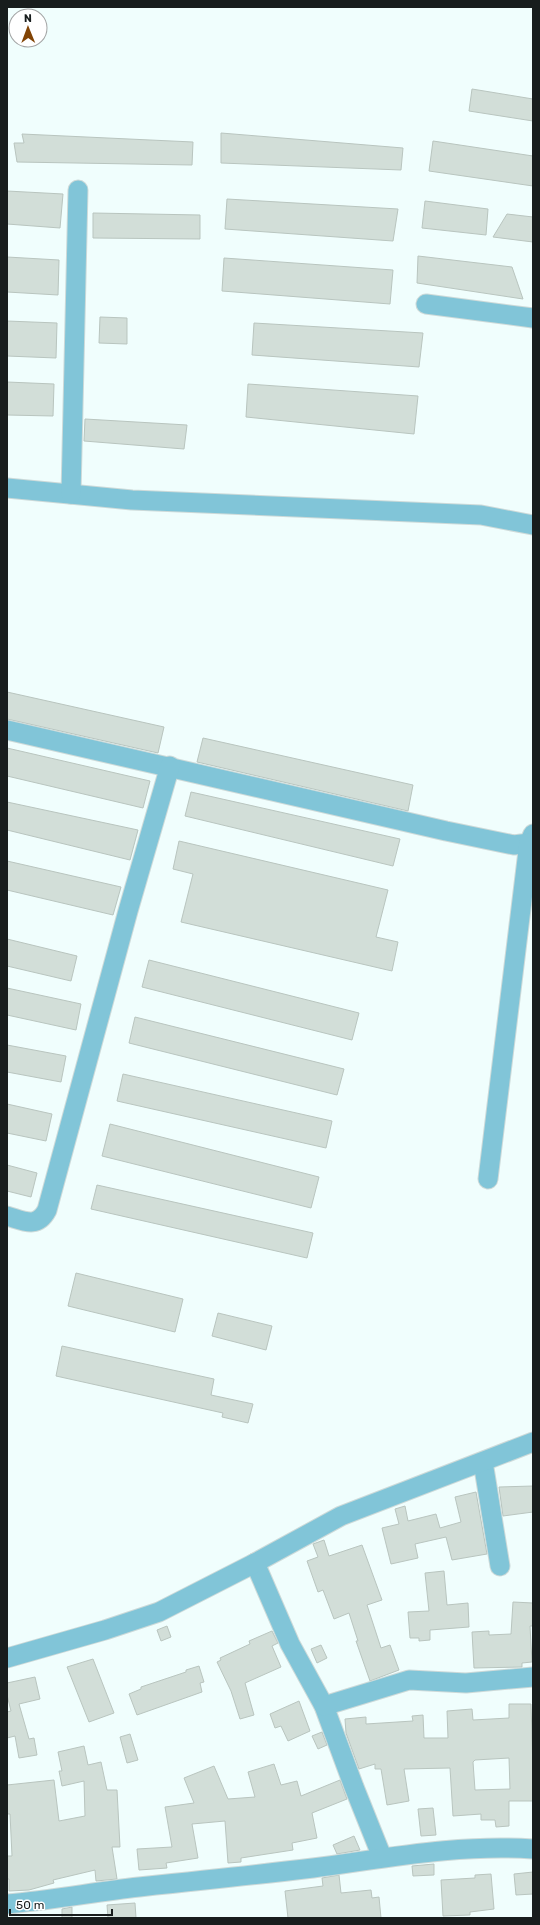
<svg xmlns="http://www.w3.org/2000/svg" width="540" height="1925" font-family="Rubik,sans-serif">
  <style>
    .building { fill: #d2ded8; stroke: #b9c5bf; fill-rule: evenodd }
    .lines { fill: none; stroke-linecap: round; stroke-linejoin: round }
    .minor-casing { stroke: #cddad9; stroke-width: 21 }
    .minor { stroke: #81c5d8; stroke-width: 19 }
  </style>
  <rect width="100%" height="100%" fill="#f0fefd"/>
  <!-- building -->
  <g class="building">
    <path d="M472,89l61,10v22l-64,-10z"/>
    <path d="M221,133l182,15 -2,22 -180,-7z"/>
    <path d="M22,134l171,8 -1,23 -175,-3 -3,-19h10z"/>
    <path d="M433,141l100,15v30l-104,-15z"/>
    <path d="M7,191l56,3 -3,34 -53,-4z"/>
    <path d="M227,199l171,10 -5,32 -168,-12z"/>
    <path d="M425,201l63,8 -2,26 -64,-7z"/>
    <path d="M93,213l107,2v24l-107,-1z"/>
    <path d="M507,214l26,3v25l-40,-5z"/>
    <path d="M418,256l94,11 11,32 -106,-16z"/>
    <path d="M7,257l52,3 -1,35 -51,-3z"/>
    <path d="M224,258l169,12 -3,34 -168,-13z"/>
    <path d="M100,317l27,1v26l-28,-1z"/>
    <path d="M7,321l50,2 -1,35 -49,-2z"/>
    <path d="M254,323l169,10 -4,34 -167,-12z"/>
    <path d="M7,382l47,2 -1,32 -46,-1z"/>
    <path d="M248,384l170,12 -4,38 -168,-17z"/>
    <path d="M85,419l102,6 -3,24 -100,-8z"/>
    <path d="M7,692l157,35 -6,26 -151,-34z"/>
    <path d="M203,738l210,47 -5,26 -211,-49z"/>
    <path d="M7,748l143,33 -7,27 -136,-32z"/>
    <path d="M191,792l209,47 -7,27 -208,-50z"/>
    <path d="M7,802l131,28 -8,30 -123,-30z"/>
    <path d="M179,841l209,49 -12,47 22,5 -6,29 -211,-49 12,-48 -20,-5z"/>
    <path d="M7,861l114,26 -8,28 -106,-25z"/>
    <path d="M7,939l70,17 -6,25 -64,-15z"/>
    <path d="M149,960l210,53 -7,27 -210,-53z"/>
    <path d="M7,988l74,16 -5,26 -69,-15z"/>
    <path d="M135,1017l209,52 -7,26 -208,-52z"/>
    <path d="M7,1045l59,11 -5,26 -54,-10z"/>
    <path d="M123,1074l209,47 -6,27 -209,-47z"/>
    <path d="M7,1104l45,10 -6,27 -39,-8z"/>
    <path d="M110,1124l209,53 -8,31 -209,-52z"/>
    <path d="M7,1165l30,8 -6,24 -24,-6z"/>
    <path d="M97,1185l216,48 -6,25 -216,-49z"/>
    <path d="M76,1273l107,26 -8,33 -107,-26z"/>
    <path d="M218,1313l54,13 -6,24 -54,-14z"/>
    <path d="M62,1346l152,33 -3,16 42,9 -5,19 -26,-6 1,-4 -167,-37z"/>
    <path d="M533,1486v26l-30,4 -4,-29z"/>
    <path d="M476,1492l11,62 -35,6 -6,-23 -31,7 3,14 -27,6 -9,-36 17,-4 -4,-15 10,-3 3,15 28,-7 4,14 21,-6 -6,-25z"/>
    <path d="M324,1540l5,16 33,-11 20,55 -15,5 14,43 9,-3 9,25 -29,11 -14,-40h2l-9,-28 -15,6 -11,-29 -5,2 -11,-31 11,-4 -5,-13z"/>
    <path d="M444,1571l3,34 21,-2 1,24 -39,3v10l-11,1v-3h-9l-2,-26 21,-1 -4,-38z"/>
    <path d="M513,1602l20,1v23h-3l2,36 -10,1v4l-48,1 -2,-36 17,-1v4l22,-1z"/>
    <path d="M167,1626l4,11 -10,4 -4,-11z"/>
    <path d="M272,1631l6,12 -6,3 9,21 -36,16 9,32 -14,4 -9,-28 -14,-29 4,-2 -1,-2 30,-14 -1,-3z"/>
    <path d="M321,1645l6,13 -10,5 -6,-14z"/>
    <path d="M93,1659l21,54 -25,9 -22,-55z"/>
    <path d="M199,1666l5,16 -4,1 2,9 -65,23 -8,-21 12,-5v-2l45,-15v-2z"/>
    <path d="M35,1677l5,22 -21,5 10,35 5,-1 3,17 -18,3 -4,-22 -8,2v-26l4,-1 -4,-16v-12z"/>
    <path d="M299,1701l11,30 -22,10 -7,-15 -6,2 -5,-14z"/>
    <path d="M509,1704h22l2,67v30h-24v25l-13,1 -1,-7h-14v-6l-28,2 -3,-48 -46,1 5,32 -22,4 -6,-36h-6v-5l-16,5 -13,-36 -1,-14 21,-2v7l47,-3 -1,-5 11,-1 1,23h24l-1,-27 25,-2 1,11 36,-2zM509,1758l1,31 -35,1 -2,-28 2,-2z"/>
    <path d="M322,1732l5,13 -9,4 -6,-13z"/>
    <path d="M130,1734l8,26 -11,3 -7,-26z"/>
    <path d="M84,1746l4,19 13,-3 6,28h10l3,57h-8l5,32 -21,2 -1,-11 -42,10 1,3 -25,7 -20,1v-12h-2v-23h5l-2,-42h-3v-29l47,-5 5,41 26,-5 -1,-35 -22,5 -3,-15h3l-4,-19z"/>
    <path d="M274,1764l7,21 16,-4 4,15 39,-16 7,19 -35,14 5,25 -25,5 1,7 -52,8v4l-13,1 -3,-42 -33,3 6,34 -32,5 1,5 -28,2 -2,-21 35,-2 -7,-40 29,-4 -10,-25 30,-12 14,33 27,-2 -7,-25z"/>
    <path d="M433,1808l3,27 -15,1 -3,-27z"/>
    <path d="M354,1836l6,14 -23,4 -4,-9z"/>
    <path d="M434,1864v11l-21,1 -1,-10z"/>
    <path d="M533,1872v22l-17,1 -2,-21z"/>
    <path d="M491,1874l3,35 -24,3v3l-27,1 -2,-36 34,-2v-3z"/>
    <path d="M339,1875l2,18 30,-3 1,8 7,-1 2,21h-93l-3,-27 38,-5 -1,-8z"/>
    <path d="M135,1903l1,15h-28l-1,-13z"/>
    <path d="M72,1907v11h-10v-9z"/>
  </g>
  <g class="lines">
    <!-- minor casing -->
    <g class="minor-casing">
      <g id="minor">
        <path d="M426,304l107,14"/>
        <path d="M7,488l125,12 349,15 52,10"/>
        <path d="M71,494l7,-304"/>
        <path d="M7,730l439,101 68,14 15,-2 4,-9"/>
        <path d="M488,1179l41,-336"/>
        <path d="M7,1216c17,5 30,13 40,-6l81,-299 42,-145"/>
        <path d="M483,1462l17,104"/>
        <path d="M255,1563l35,81 34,62 30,81 28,70"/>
        <path d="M7,1658l98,-28 54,-18 96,-49 86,-47 192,-74"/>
        <path d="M324,1706l85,-26 57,3 67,-6"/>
        <path d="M7,1904c44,-4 88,-12 132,-17 58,-6 116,-12 174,-19 75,-10 144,-24 220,-19"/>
      </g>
    </g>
    <!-- minor -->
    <use href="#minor" class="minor"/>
  </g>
  <!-- border -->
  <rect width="540" height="1925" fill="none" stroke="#181d1d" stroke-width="16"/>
  <!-- north arrow -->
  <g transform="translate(28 28) rotate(359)"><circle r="19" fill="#ffffff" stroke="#a3a5a5"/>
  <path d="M0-3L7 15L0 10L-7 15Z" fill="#814304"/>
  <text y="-6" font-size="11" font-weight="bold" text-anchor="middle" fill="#181d1d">N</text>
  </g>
  <!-- scale -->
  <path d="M10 1909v6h102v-6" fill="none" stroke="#181d1d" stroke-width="2"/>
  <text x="16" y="1909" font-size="12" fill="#181d1d" stroke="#ffffff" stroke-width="3" paint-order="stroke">50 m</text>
</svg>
